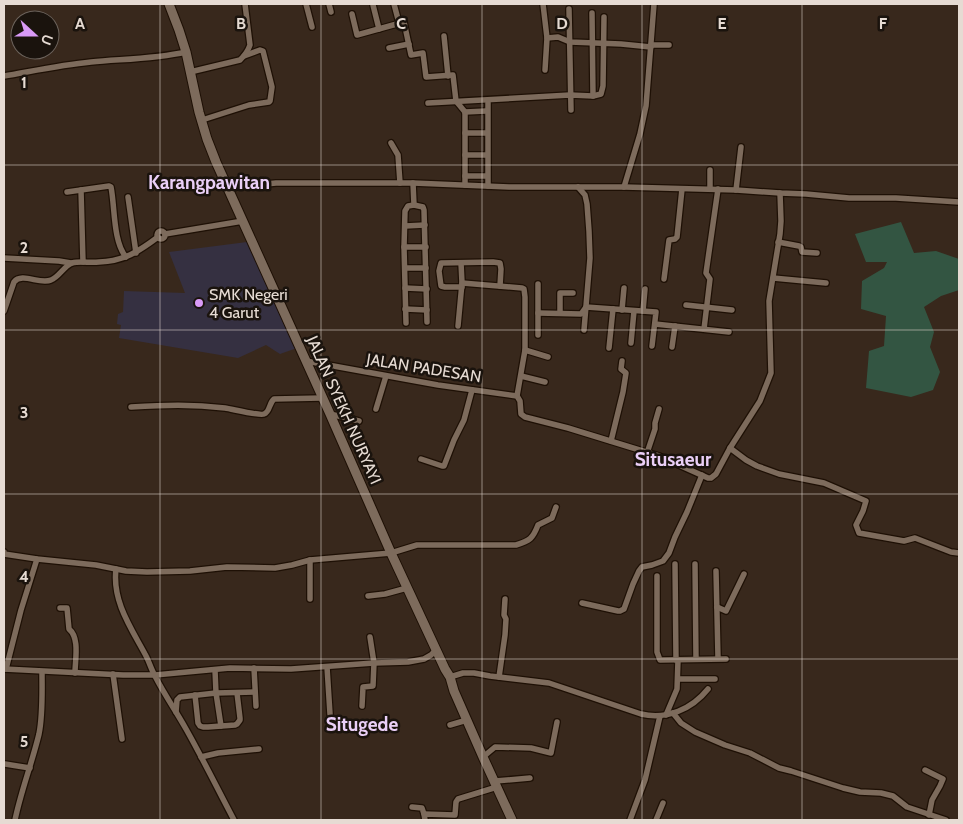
<svg xmlns="http://www.w3.org/2000/svg" width="963" height="824" font-family="Cabin,sans-serif">
  <style>
    .education { fill: #353041 }
    .green { fill: #335542 }
    .lines { fill: none; stroke-linecap: round; stroke-linejoin: round }
    .street-casing { stroke: #1e1005; stroke-width: 8 }
    .secondary-casing { stroke: #1e1005; stroke-width: 11 }
    .street { stroke: #7d6b5c; stroke-width: 5.5 }
    .secondary { stroke: #7d6b5c; stroke-width: 9 }
    .grid { fill: none; stroke: #e6dbd3; stroke-width: 1; stroke-opacity: 0.55 }
    .poi-dot { fill: #d99af7; stroke: #1a130d; stroke-width: 2 }
    .labels { text-anchor: middle; dominant-baseline: central; stroke-width: 5; stroke-linejoin: round; paint-order: stroke }
    .poi-label { font-size: 16px; fill: #e6dbd3; stroke: #1a130d; text-anchor: start }
    .street-label { font-size: 16px; fill: #e6dbd3; stroke: #1a130d }
    .quarter-label { font-size: 19px; font-weight: bold; fill: #eacff7; stroke: #1a130d }
    .grid-label { font-size: 16px; text-anchor: middle; font-weight: bold; fill: #e6dbd3; stroke: #1a130d; stroke-width: 5; stroke-linejoin: round; paint-order: stroke }
  </style>
  <rect width="100%" height="100%" fill="#38281c"/>
  <!-- education -->
  <path class="education" d="M247,242l50,106 -17,6 -14,-9 -28,13 -119,-20 2,-13 -4,-1 1,-10 5,-2 1,-21 61,2 -16,-41z"/>
  <!-- green -->
  <path class="green" d="M901,222l13,31 22,-2 23,8v31l-18,6 -17,11 10,25 -4,15 10,25 -7,18 -22,7 -45,-9 3,-37 15,-5 2,-30 -25,-7 1,-28 22,-13 3,-6h-21l-11,-28z"/>
  <g class="lines">
    <!-- street casing -->
    <g class="street-casing">
      <g id="street">
        <path d="M306,4l6,23"/>
        <path d="M329,4l2,8"/>
        <path d="M394,4l5,19"/>
        <path d="M543,4l4,34 11,-1 12,5 51,2 30,3"/>
        <path d="M373,5l6,24"/>
        <path d="M569,9l2,101"/>
        <path d="M592,13l1,83"/>
        <path d="M352,14l5,21 47,-13 7,33 12,-2 3,24 27,-2 3,26 9,11v73"/>
        <path d="M444,36l4,40"/>
        <path d="M651,45h18"/>
        <path d="M389,48l20,-4"/>
        <path d="M545,70l2,-32"/>
        <path d="M190,72l50,-12c5,-5 8,-9 10,-15l-5,-41"/>
        <path d="M4,76c29,-5 57,-11 87,-14 32,-3 64,-3 95,-10"/>
        <path d="M428,103l142,-8 23,1 8,-2 2,-8 1,-69"/>
        <path d="M465,112l21,-1"/>
        <path d="M202,120l47,-15 20,-3 1,-1 2,-14 -9,-36 -3,-1 -16,6"/>
        <path d="M465,133h21"/>
        <path d="M391,143l7,12 2,28"/>
        <path d="M465,155h21"/>
        <path d="M710,170v19"/>
        <path d="M465,176h21"/>
        <path d="M488,186v-83"/>
        <path d="M578,187l7,8 2,9 2,27 1,27 -6,72"/>
        <path d="M624,187l16,-53 6,-28 8,-102"/>
        <path d="M228,188l48,-5h137l96,4h115l112,3 44,3 26,1 43,4h47l63,4"/>
        <path d="M736,190l5,-43"/>
        <path d="M67,192l14,-2"/>
        <path d="M128,197l8,56"/>
        <path d="M414,205l9,2 1,3 3,112"/>
        <path d="M405,226l20,-1"/>
        <circle cx="161" cy="235" r="4"/>
        <path d="M165,234l78,-13"/>
        <path d="M778,242l21,4 2,1 1,5 15,1"/>
        <path d="M404,247h22"/>
        <path d="M4,258l55,3 12,2"/>
        <path d="M83,262l-2,-72 28,-4 2,1c4,20 2,55 15,70"/>
        <path d="M405,268h21"/>
        <path d="M773,278l53,5"/>
        <path d="M664,279l5,-39 6,-1 2,-2 5,-48"/>
        <path d="M462,283l60,5 2,1 1,8v53"/>
        <path d="M462,287h-17l-4,-1 -2,-15 2,-8 52,-1 7,1 1,6 -1,17"/>
        <path d="M405,288l22,1"/>
        <path d="M686,305l46,5"/>
        <path d="M405,309l22,1"/>
        <path d="M622,310l2,-22"/>
        <path d="M4,311l10,-29c8,-10 26,3 37,-2 8,-3 13,-14 21,-17 8,-2 18,0 27,-1 25,-1 39,-10 59,-25"/>
        <path d="M643,311l2,-22"/>
        <path d="M538,313l43,1 5,-7 70,5 -4,34"/>
        <path d="M560,313v-20h13"/>
        <path d="M406,323l-2,-76 1,-36 3,-5 6,-1 -1,-22"/>
        <path d="M655,324l74,8"/>
        <path d="M458,326l4,-43 -1,-20"/>
        <path d="M704,329l6,-50 -4,-6 12,-84"/>
        <path d="M538,335v-51"/>
        <path d="M631,343l3,-32"/>
        <path d="M672,347l3,-21"/>
        <path d="M609,348l4,-39"/>
        <path d="M306,361l132,24 79,11 3,5 1,13 4,3 43,11 91,28 49,22h3l5,-4 14,-26 30,-47 11,-28 -2,-72 11,-67 1,-13 -1,-28"/>
        <path d="M521,376l24,6"/>
        <path d="M517,396l8,-46 23,7"/>
        <path d="M131,407c33,-2 61,-3 94,1 7,1 34,8 39,6 6,-2 5,-11 10,-15l48,-1"/>
        <path d="M376,409l10,-33"/>
        <path d="M330,414l29,7"/>
        <path d="M611,441l12,-49 3,-19 -5,-4 1,-8"/>
        <path d="M730,448l16,12 11,6 22,8 45,9 42,18 -3,10 -7,14 3,8 45,8 11,-3 36,14 8,1"/>
        <path d="M647,453l8,-24v-6l4,-14"/>
        <path d="M421,459l21,7h2l10,-26 10,-20 8,-30"/>
        <path d="M4,552v2l33,5 59,6 30,6 21,1 43,-1 37,-4 48,1 17,-3 18,-5 81,-7 26,-8h99c14,-4 17,-7 22,-20l14,-7 4,-11"/>
        <path d="M310,560v39"/>
        <path d="M675,564l1,96"/>
        <path d="M695,564l1,95"/>
        <path d="M116,569c-4,32 15,59 29,85 4,7 6,15 10,22 9,18 21,35 31,53 17,30 32,61 48,91"/>
        <path d="M716,571l2,87"/>
        <path d="M657,576v76l3,8 66,-1"/>
        <path d="M368,596l17,-2 22,-6"/>
        <path d="M582,603l36,8h2l4,-2 9,-25 6,-13 3,-4 10,-2 11,-4 6,-8 6,-16 12,-25 15,-37"/>
        <path d="M717,607l9,4 18,-37"/>
        <path d="M60,608h7l2,21c11,9 6,31 6,44"/>
        <path d="M327,667l3,47"/>
        <path d="M254,668l2,38"/>
        <path d="M4,669l119,6h32l75,-7 61,1 83,-6 34,-1 16,-3 7,-4 5,-5"/>
        <path d="M6,669l15,-59 16,-51"/>
        <path d="M215,670l1,23 5,33"/>
        <path d="M113,674l9,65"/>
        <path d="M450,677l13,-4h11l16,3 59,7 92,31c26,6 51,-5 67,-25"/>
        <path d="M499,677l6,-42 1,-16 -2,-4 1,-16"/>
        <path d="M678,679h37"/>
        <path d="M195,695l3,28 2,3 3,1h5l27,-2 2,-1 3,-4v-2l-3,-25"/>
        <path d="M362,706l1,-19 10,-1 1,-23 -4,-26"/>
        <path d="M176,712l1,-12 3,-3 36,-4 39,-1"/>
        <path d="M673,713l8,10 14,9 30,13 25,8 29,15 12,3 52,17 17,4 21,1 12,3 14,11 39,13"/>
        <path d="M666,715l11,-26 1,-29"/>
        <path d="M450,725l17,-5"/>
        <path d="M201,757l17,-4 41,-4"/>
        <path d="M483,757l12,-10 36,1 20,5 6,-31"/>
        <path d="M5,764l25,4"/>
        <path d="M925,770l18,9 -3,7 -8,14 -3,15"/>
        <path d="M495,781l35,-3"/>
        <path d="M412,807l10,1 2,6"/>
        <path d="M15,820c6,-29 17,-57 24,-86 4,-20 3,-42 3,-62"/>
        <path d="M425,820l-1,-6 31,1 1,-13 2,-3 39,-12"/>
        <path d="M630,820l15,-40 15,-64"/>
        <path d="M656,820l7,-17"/>
      </g>
    </g>
    <!-- secondary casing -->
    <g class="secondary-casing">
      <path id="secondary" d="M169,4l10,26 7,22 13,60 8,27 9,23 114,252 61,139 54,116 5,8 4,14 29,66 29,63"/>
    </g>
    <!-- street -->
    <use href="#street" class="street"/>
    <!-- secondary -->
    <use href="#secondary" class="secondary"/>
  </g>
  <!-- grid -->
  <path class="grid" d="M160,4v816M321,4v816M482,4v816M642,4v816M802,4v816M4,165h955M4,330h955M4,494h955M4,659h955"/>
  <!-- markers -->
  <circle class="poi-dot" cx="199" cy="303" r="5"/>
  <g class="labels">
    <!-- poi labels -->
    <g class="poi-label">
      <text x="209" y="294">SMK Negeri<tspan x="209" dy="18">4 Garut</tspan></text>
    </g>
    <!-- street labels -->
    <g class="street-label">
      <text transform="translate(424 368) rotate(9)">JALAN PADESAN</text>
      <text transform="translate(344 410) rotate(66)">JALAN SYEKH NURYAYI</text>
    </g>
    <!-- quarter labels -->
    <g class="quarter-label">
      <text x="209" y="182">Karangpawitan</text>
      <text x="673" y="459">Situsaeur</text>
      <text x="362" y="724">Situgede</text>
    </g>
  </g>
  <g class="grid-label">
    <text x="80" y="29">A</text>
    <text x="241" y="29">B</text>
    <text x="401" y="29">C</text>
    <text x="562" y="29">D</text>
    <text x="722" y="29">E</text>
    <text x="883" y="29">F</text>
    <text x="24" y="88">1</text>
    <text x="24" y="253">2</text>
    <text x="24" y="418">3</text>
    <text x="24" y="582">4</text>
    <text x="24" y="747">5</text>
  </g>
  <!-- border -->
  <rect width="963" height="824" fill="none" stroke="#e6dbd3" stroke-width="10"/>
  <!-- north arrow -->
  <g transform="translate(35 35) rotate(111)"><circle r="24" fill="#1a130d" stroke="#6c635c"/>
  <path d="M0-4L9 19L0 12L-9 19Z" fill="#d99af7"/>
  <text y="-8" font-size="14" font-weight="bold" text-anchor="middle" fill="#e6dbd3">U</text>
  </g>
</svg>
